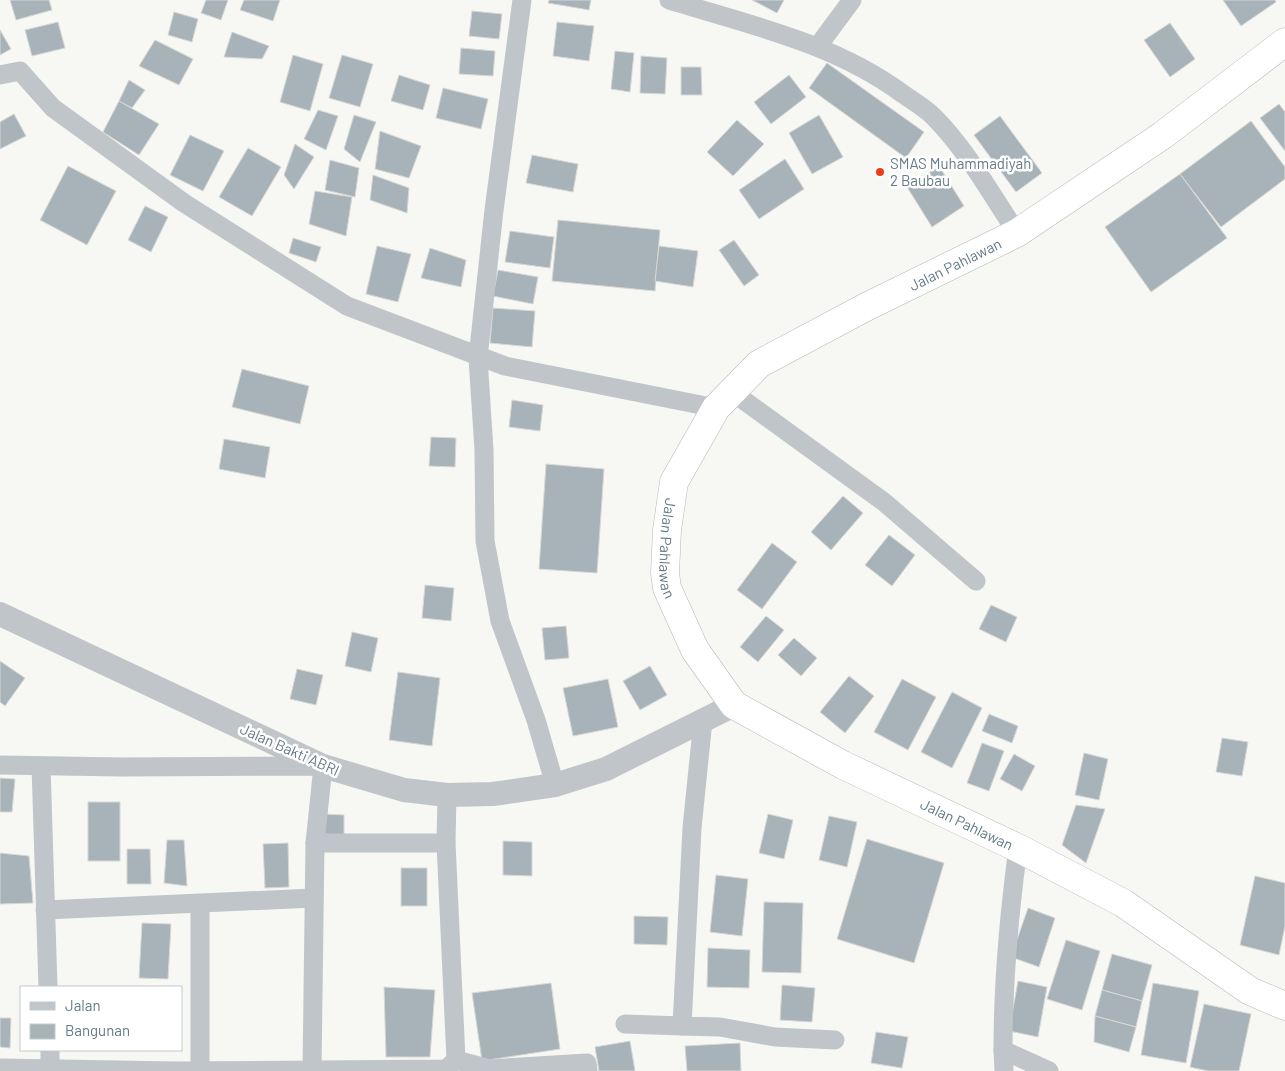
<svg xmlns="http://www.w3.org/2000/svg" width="1285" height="1071" font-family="Barlow,sans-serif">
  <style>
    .building { fill: #a7b3b8; stroke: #d8d8d6 }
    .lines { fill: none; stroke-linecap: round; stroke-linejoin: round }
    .trunk-casing { stroke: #b4b9bc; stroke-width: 29 }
    .minor { stroke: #bfc5c8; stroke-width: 19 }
    .tertiary { stroke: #bfc5c8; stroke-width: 24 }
    .trunk { stroke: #fff; stroke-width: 28 }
    .poi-dot { fill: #f13a19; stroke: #fff; stroke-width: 2 }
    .labels { text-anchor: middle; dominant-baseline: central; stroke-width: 5; stroke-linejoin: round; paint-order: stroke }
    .poi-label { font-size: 15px; fill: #637a87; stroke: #fff; text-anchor: start }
    .street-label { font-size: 15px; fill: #637a87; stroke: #fff }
  </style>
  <rect width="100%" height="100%" fill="#f7f7f3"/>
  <!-- building -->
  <g class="building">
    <path d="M10,0h39l3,10 -36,10z"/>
    <path d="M206,0h22l-7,20 -20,-7z"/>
    <path d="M244,0h36l-7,21 -33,-11z"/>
    <path d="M549,0h42l-2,10 -41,-7z"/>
    <path d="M752,0h32l-7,13z"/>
    <path d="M1223,0h52l1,2 -35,24z"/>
    <path d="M472,11l30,3 -3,25 -30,-3z"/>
    <path d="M174,12l24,7 -6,23 -24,-7z"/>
    <path d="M58,22l7,26 -33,8 -7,-26z"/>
    <path d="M557,22l37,4 -5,35 -36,-5z"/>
    <path d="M1170,23l25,36 -25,18 -26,-37z"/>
    <path d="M0,30l11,19 -11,6z"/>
    <path d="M232,32l37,14 -7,13 -38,-2z"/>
    <path d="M155,40l38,19 -14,26 -40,-19z"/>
    <path d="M461,48l34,3 -2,25 -34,-2z"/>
    <path d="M615,51l19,2 -4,39 -19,-3z"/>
    <path d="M293,55l30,9 -13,47 -30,-9z"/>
    <path d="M342,55l31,9 -13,43 -31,-9z"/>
    <path d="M641,56l26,2 -2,36 -25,-1z"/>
    <path d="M827,63l97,69 -18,26 -97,-70z"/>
    <path d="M681,67h20l1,28h-21z"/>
    <path d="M399,75l31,10 -7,25 -32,-9z"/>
    <path d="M789,75l17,22 -35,27 -17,-22z"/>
    <path d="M129,80l16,10 -13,18 -13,-7z"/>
    <path d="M443,88l45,11 -7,30 -45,-11z"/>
    <path d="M119,101l40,23 -20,31 -36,-23z"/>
    <path d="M1279,104l6,8v39l-25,-33z"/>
    <path d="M318,110l20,6 -12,34 -22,-11z"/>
    <path d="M14,114l12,22 -26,13v-27z"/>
    <path d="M354,115l22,7 -16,40 -16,-13z"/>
    <path d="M819,115l24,42 -31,17 -23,-41z"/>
    <path d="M1000,116l42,57 -26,19 -42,-57z"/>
    <path d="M737,120l27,24 -31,32 -26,-24z"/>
    <path d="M1251,121l34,46v12l-64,48 -41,-53z"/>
    <path d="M380,131l41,15 -12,32 -34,-9z"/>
    <path d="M190,135l34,16 -21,40 -33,-16z"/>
    <path d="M295,144l19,13 -20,32 -10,-14z"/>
    <path d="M248,148l33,19 -29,49 -33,-19z"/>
    <path d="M532,155l46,9 -5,28 -47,-9z"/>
    <path d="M785,159l19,30 -45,30 -20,-29z"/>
    <path d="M330,160l29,8 -4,29 -30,-7z"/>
    <path d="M68,166l48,25 -29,54 -47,-25z"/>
    <path d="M939,166l25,40 -32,21 -25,-40z"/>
    <path d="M1180,174l47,64 -76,54 -46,-65z"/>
    <path d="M373,175l36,13 -2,25 -37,-13z"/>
    <path d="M315,191l37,6 -6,39 -37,-12z"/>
    <path d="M145,206l23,11 -17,35 -23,-12z"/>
    <path d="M558,220l102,10 -5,61 -103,-10z"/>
    <path d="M510,231l44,6 -4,31 -45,-6z"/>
    <path d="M293,238l28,9 -5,15 -27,-9z"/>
    <path d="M734,240l25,35 -15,11 -25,-36z"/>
    <path d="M377,246l34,8 -13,48 -32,-8z"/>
    <path d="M659,246l39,5 -5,36 -38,-6z"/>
    <path d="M430,248l36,12 -5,27 -40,-9z"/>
    <path d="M498,270l40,7 -5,27 -40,-8z"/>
    <path d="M493,308l42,3 -3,36 -42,-4z"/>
    <path d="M242,369l67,17 -9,38 -68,-17z"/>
    <path d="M512,400l31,5 -3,26 -31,-4z"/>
    <path d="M431,437l25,1 -1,29 -26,-1z"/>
    <path d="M224,439l46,8 -5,31 -46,-9z"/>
    <path d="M546,464l58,5 -7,104 -58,-4z"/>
    <path d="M843,496l20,17 -32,37 -20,-18z"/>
    <path d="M889,535l26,20 -23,31 -27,-21z"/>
    <path d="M772,543l25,19 -35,47 -25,-19z"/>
    <path d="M425,585l29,3 -3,33 -29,-3z"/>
    <path d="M991,605l26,12 -11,25 -27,-13z"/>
    <path d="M766,616l18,14 -26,32 -18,-15z"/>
    <path d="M566,626l3,32 -24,2 -3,-32z"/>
    <path d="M352,632l26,6 -7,34 -26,-6z"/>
    <path d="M794,638l23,20 -16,18 -23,-21z"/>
    <path d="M0,661l25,17 -20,28 -5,-4z"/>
    <path d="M650,666l17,29 -27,15 -17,-29z"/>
    <path d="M297,669l26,6 -7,30 -26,-6z"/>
    <path d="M398,672l42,6 -8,68 -43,-6z"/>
    <path d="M849,676l25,20 -29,37 -25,-21z"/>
    <path d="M608,679l10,48 -45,9 -10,-48z"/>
    <path d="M902,679l34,18 -28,53 -34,-18z"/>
    <path d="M952,692l30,16 -30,60 -31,-16z"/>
    <path d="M989,714l29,12 -6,17 -30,-12z"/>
    <path d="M1222,738l26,4 -6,34 -26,-4z"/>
    <path d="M982,743l22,8 -15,40 -22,-8z"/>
    <path d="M1084,753l24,6 -9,41 -24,-5z"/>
    <path d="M1014,754l21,12 -13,25 -22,-12z"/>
    <path d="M0,778l15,1 -3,33h-12z"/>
    <rect x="88" y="802" width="32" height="59"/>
    <path d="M1076,805l29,4 -19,54 -24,-18z"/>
    <path d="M323,814l21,1v20l-22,-1z"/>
    <path d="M768,814l25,6 -9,39 -25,-6z"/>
    <path d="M829,816l28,6 -10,45 -28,-7z"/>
    <path d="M867,839l77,24 -30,100 -77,-24z"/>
    <path d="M167,840h17l3,46 -23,-3z"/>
    <path d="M503,841l29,1v34l-29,-1z"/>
    <path d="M288,843l1,44 -24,1 -2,-44z"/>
    <path d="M127,849h23l1,35h-24z"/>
    <path d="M0,853l29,3 4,47 -33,1z"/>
    <rect x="401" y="868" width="26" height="38"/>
    <path d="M716,875l32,4 -6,57 -32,-4z"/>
    <path d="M1255,876l30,7v43l-6,29 -39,-10z"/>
    <path d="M764,902l39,1 -2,70 -39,-1z"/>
    <path d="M1028,908l27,10 -16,49 -28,-10z"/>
    <path d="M634,916l34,1 -1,28 -33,-1z"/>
    <path d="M142,923l29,1 -3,55 -29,-1z"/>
    <path d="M1066,940l34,11 -18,59 -35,-11z"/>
    <path d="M708,948l42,2 -1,38 -42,-1z"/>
    <path d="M1112,954l40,11 -10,36 -40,-11z"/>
    <path d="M1018,981l29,6 -9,50 -29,-6z"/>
    <path d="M551,983l9,66 -78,12 -10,-68z"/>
    <path d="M1153,983l46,8 -13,72 -45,-8z"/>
    <path d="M782,985l33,3 -3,34 -32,-2z"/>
    <path d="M384,987l51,3 -5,67h-44z"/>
    <path d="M1102,990l40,11 -6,26 -41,-11z"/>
    <path d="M1204,1004l47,10 -12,57h-31l-18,-4z"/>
    <path d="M1095,1016l41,11 -7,25 -35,-10z"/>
    <path d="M0,1018h11l-1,30 -10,-1z"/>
    <path d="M876,1032l32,5 -6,31 -31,-5z"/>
    <path d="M630,1041l5,30h-36l-4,-24z"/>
    <path d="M740,1043l1,28h-54l-2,-25z"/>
  </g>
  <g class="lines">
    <!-- trunk casing -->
    <g class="trunk-casing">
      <g id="trunk">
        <path id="s1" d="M1285,42l-122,93 -146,98 -151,74 -107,57 -43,44 -42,74 -7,48 -2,43 2,15 28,62 39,55 109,60 175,83 105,55 127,88 35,15"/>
      </g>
    </g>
    <!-- minor -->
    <g class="minor">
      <path d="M522,0l-28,210 -16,148 6,92 1,91 15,80 36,99 19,65"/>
      <path d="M669,0c81,25 165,43 234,94 10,7 22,14 30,22 34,34 58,78 84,117"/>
      <path d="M818,46l34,-46"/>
      <path d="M0,75l20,-4 33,37 131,95 163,103 158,60 211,42"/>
      <path d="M731,391l153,111 92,79"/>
      <path d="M703,720l-11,108 -10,198 38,1 55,10 60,3"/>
      <path d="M0,765l122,2 201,-1 -8,77 -3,228"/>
      <path d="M41,766l7,221"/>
      <path d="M315,843h131"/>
      <path d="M1018,848c-9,67 -15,134 -15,202l46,21"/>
      <path d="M200,905v166"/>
      <path d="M45,910l268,-12"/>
      <path d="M625,1024l57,2"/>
      <path d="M50,1050v19"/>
      <path d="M1003,1050l1,21"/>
      <path d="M456,1060l34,9 97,-6 1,8"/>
      <path d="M0,1068l176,3 270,-2 10,-9 -10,-217 1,-48"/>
    </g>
    <!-- tertiary -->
    <path class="tertiary" d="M0,614l323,152 81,24 43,5 46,-1 62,-9 51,-16 128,-64"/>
    <!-- trunk -->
    <use href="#trunk" class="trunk"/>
  </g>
  <!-- markers -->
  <circle class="poi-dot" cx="880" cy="172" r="5"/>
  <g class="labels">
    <!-- poi labels -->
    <g class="poi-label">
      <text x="890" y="163">SMAS Muhammadiyah<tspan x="890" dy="17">2 Baubau</tspan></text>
    </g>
    <!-- street labels -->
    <g class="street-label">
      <text transform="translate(955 264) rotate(-26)">Jalan Pahlawan</text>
      <text stroke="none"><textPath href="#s1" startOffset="832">Jalan Pahlawan</textPath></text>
      <text transform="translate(290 749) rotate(24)">Jalan Bakti ABRI</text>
      <text stroke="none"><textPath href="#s1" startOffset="1269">Jalan Pahlawan</textPath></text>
    </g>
  </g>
  <!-- legend -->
  <rect x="20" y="986" width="162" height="65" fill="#ffffff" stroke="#c1cacf"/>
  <rect x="30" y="1002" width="25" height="8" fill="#bfc5c8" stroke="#c1cacf"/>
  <text x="65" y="1011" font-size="15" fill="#637a87">Jalan</text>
  <rect x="30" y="1024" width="25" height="15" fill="#a7b3b8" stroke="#c1cacf"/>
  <text x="65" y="1036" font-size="15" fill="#637a87">Bangunan</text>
</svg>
